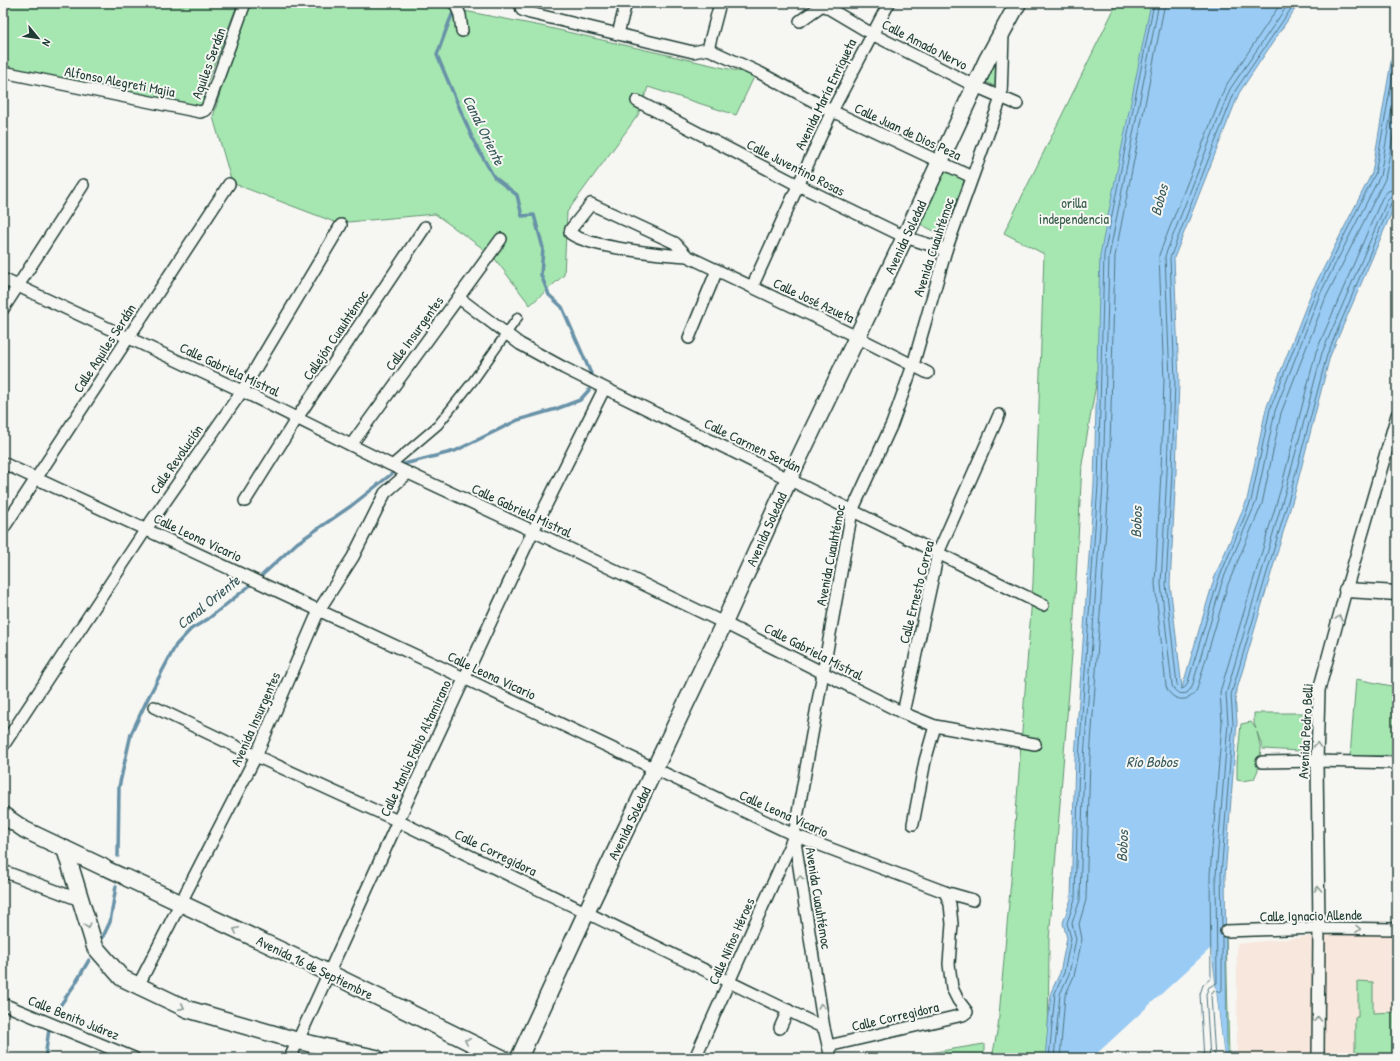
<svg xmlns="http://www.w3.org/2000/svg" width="1400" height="1061" font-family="'Patrick Hand',sans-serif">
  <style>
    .built { fill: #f7e7dd }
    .green { fill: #a6e7b1; stroke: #629272 }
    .water { fill: #99cbf5; stroke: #6892a8 }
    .pier { fill: #f6f6f2 }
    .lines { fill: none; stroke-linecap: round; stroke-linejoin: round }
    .shore { stroke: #507681; stroke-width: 1 }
    .stream { stroke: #6892a8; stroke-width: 3.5 }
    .pedestrian-casing { stroke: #1f3d34; stroke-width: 11 }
    .minor-casing { stroke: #1f3d34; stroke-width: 14 }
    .tertiary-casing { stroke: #1f3d34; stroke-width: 17 }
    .secondary-casing { stroke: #1f3d34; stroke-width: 19 }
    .pedestrian { stroke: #f6f6f2; stroke-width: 8 }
    .minor { stroke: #f6f6f2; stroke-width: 11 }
    .tertiary { stroke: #f6f6f2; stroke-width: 14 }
    .secondary { stroke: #f6f6f2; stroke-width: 16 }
    .oneway { stroke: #8a9a93 }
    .labels { text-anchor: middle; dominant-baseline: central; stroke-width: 4; stroke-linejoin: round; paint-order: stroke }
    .street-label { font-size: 14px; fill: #1f3d34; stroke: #f6f6f2 }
    .park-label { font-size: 14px; fill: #3a5f4d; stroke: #f6f6f2 }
    .water-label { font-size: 15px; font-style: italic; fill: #37595b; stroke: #f6f6f2 }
  </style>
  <rect width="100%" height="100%" fill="#f6f6f2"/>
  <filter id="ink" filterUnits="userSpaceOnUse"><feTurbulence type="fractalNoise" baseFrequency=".025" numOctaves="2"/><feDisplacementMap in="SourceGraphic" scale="8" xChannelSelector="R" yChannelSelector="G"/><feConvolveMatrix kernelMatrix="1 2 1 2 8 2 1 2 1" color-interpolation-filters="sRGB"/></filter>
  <g filter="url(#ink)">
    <!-- built -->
    <g class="built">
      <path d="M1320,932l77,1v125h-80z"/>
      <path d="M1314,936l-3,122h-74v-114z"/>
    </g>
    <!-- green -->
    <g class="green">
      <path d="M3,3h235l-31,80v29l-204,-43z"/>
      <path d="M251,3h179l14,4 97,19 214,49 -19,40 -88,-28 -10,28 -71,97 -3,63 -34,30 -38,-50 -57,-41 -98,9 -105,-40 -19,-66 10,-34z"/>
      <path d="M1117,3h46l-81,461 -10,190 -23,286 -1,118h-56l6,-31 13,-147 22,-297 11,-329 -40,-21z"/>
      <path d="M994,62l4,1 -2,24 -10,-5z"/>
      <path d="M941,169l26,11 -23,56 -26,-13z"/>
      <path d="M1356,679l41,8v68l-47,2z"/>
      <path d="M1254,713h51l-5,38 -37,-2 -6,-17 4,18 -3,20 -4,9 -11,2 -6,-1v-16l4,-40 10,-2 5,7 -2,-6z"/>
      <path d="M1226,932l3,126h-4z"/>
      <path d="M1358,981l15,1v31l24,-1v46h-42v-41h3z"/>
      <path d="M984,1044v14h-60l-1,-4z"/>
    </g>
    <!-- water -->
    <path class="water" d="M1151,3h148l-60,90 -65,165 5,122 -3,92 -6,112 12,104 32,-109 33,-79 19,-91 46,-118 60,-118 25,-146v173l-67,156 -35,136 -60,204 2,26 -12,154 2,182h-3l-11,-96 6,96h-174l6,-66 9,-19 7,-35 -4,-15 8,-24 4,-141 19,-274 6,-229z"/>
    <!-- pier -->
    <path class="pier" d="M1211,948l13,110h-2l-2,-17 1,17h-129z"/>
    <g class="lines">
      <!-- shore -->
      <g class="shore">
        <path d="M1281,3l-56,84 -66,168 5,125 -3,92 -6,112 11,102c5,16 24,18 31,3l31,-105 34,-80 19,-91 45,-116 59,-118 12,-64"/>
        <path d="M1289,3l-59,86 -65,167 5,124 -3,92 -6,112 11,101c2,7 8,10 15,8l5,-6 30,-105 34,-80 19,-91 45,-117 60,-118 17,-96"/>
        <path d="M1295,3l-60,88 -65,167 5,122 -3,92 -6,112 11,101 4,4 3,-1 3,-3 31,-104 33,-80 19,-92 46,-117 59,-118 22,-123"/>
        <path d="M1222,926l-1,-51 12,-152 -2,-28 60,-204 36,-136 64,-152 3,-2 3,-1"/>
        <path d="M1049,1058l6,-65 9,-20 7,-35 -4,-15 8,-24 4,-141 19,-273 6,-230 50,-252"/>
        <path d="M1054,1058l6,-64 9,-20 7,-35 -4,-16 8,-23 4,-142 19,-273 6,-229 50,-253"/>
        <path d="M1060,1058l5,-62 9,-20 8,-37 -3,-15 7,-24 4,-142 19,-273 6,-229 50,-253"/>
        <path d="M1204,1058l-4,-64 3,-9 8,-7 -1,-103 12,-152 -2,-31 61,-204 35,-136 66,-154 6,-7 9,-2"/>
        <path d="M1210,1058l-4,-64 3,-7 8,-4 -1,-108 12,-152 -2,-29 60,-205 36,-136 65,-152 4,-4 6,-2"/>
        <path d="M1215,1058l-4,-63 3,-5 6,2 2,-2v-54"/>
      </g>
      <!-- stream -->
      <g class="stream">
        <path d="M455,8c-7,15 -12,31 -18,47l37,87 20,35 23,18 5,21 12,-1 9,33 -2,27 8,20 13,12 30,69"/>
        <path d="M404,464l51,-13 63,-31 38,-11 24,-9 9,-10"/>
        <path d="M258,579l39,-36 54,-37 43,-34"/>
        <path d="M118,856l1,-69 12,-53 17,-36 28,-53 15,-16 17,-10 45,-36"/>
        <path d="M100,943l10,-21 6,-36"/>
        <path d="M57,1010l18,-26 14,-24"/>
        <path d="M45,1058l4,-29"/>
      </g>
      <!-- pedestrian casing -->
      <g class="pedestrian-casing">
        <path id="pedestrian" d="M391,465l47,-40 35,-44 45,-64"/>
      </g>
      <!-- minor casing -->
      <g class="minor-casing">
        <g id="minor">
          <path d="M455,3l5,12 2,16"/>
          <path d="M520,3l2,7 8,3 163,39 15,-3 52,24 72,38 140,66"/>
          <path d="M823,5l49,29 103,52 42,18"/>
          <path d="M800,21l25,-18"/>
          <path d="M618,34l8,-31"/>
          <path d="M708,49l12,-46"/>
          <path d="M3,72l197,40 6,-2 3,-7 36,-100"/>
          <path d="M637,101l161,84 107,52 41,13"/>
          <path d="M687,256c-24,-1 -100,-9 -117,-23l1,-4 20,-25 84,39 12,13 170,81 71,36"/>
          <path d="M3,279l239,112 149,74 142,66 191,92 179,90 32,13 100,18"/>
          <path d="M752,287l80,-176 57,-108"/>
          <path d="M459,298l61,46 44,24 479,237"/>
          <path d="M3,309l80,-124"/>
          <path d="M689,338l28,-68"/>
          <path d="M351,445l150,-206"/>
          <path d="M3,463l461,215 330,157 151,57 28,8"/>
          <path d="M245,501l52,-83 128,-191"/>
          <path d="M3,529l226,-345"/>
          <path d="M154,707l102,49 142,65 426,207"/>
          <path d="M903,713l35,-160 61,-138"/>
          <path d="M3,746l143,-217 96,-138 99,-166"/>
          <path d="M1262,762l55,-1 80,2"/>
          <path d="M913,824l12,-63 10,-35"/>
          <path d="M3,871l77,29"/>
          <path d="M1226,931l93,-3 78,1"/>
          <path d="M138,986l118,-230 63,-146 34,-53 32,-64 23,-20"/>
          <path d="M3,1004l131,54"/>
          <path d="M780,1028l8,-18"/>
          <path d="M828,1046l135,-31 4,-3 -9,-12 -6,-12 -3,-24 3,-40 -2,-20 -5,-12"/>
          <path d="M290,1058l108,-237 135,-290 71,-142"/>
          <path d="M695,1058l99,-222"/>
          <path d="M831,1058l-7,-30 -30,-193 58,-324 40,-87 21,-59 33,-115 55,-152 2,-65"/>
          <path d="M1318,1058l1,-130 -2,-167 2,-71 27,-100 51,-175"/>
        </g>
      </g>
      <!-- tertiary casing -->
      <g class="tertiary-casing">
        <g id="tertiary">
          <path d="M1346,590l51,3"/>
          <path d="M103,867l24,11"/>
        </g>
      </g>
      <!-- secondary casing -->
      <g class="secondary-casing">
        <g id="secondary">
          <path d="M3,815l22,15 78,37"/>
          <path d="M65,849l30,98 27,31 65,31 111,32 78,17"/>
          <path d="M127,878l202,95 173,85"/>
          <path d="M519,1058l67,-145 138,-290 65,-144 116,-242 82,-177 31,-57"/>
        </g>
      </g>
      <!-- pedestrian -->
      <use href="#pedestrian" class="pedestrian"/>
      <!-- minor -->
      <use href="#minor" class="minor"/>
      <!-- tertiary -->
      <use href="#tertiary" class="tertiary"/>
      <!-- secondary -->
      <use href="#secondary" class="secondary"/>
    </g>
    <!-- one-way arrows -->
    <defs><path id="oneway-chevron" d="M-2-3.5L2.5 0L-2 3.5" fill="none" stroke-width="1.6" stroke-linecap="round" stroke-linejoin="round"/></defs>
    <g class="oneway">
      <use href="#oneway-chevron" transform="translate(1339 618) rotate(-75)"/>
      <use href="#oneway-chevron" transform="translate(1317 745) rotate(-88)"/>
      <use href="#oneway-chevron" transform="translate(800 878) rotate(-99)"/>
      <use href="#oneway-chevron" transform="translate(1318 889) rotate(-91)"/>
      <use href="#oneway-chevron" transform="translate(88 926) rotate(73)"/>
      <use href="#oneway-chevron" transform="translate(1358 929) rotate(1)"/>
      <use href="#oneway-chevron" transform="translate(236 930) rotate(-155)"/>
      <use href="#oneway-chevron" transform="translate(821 1006) rotate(-99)"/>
      <use href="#oneway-chevron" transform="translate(182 1007) rotate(24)"/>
      <use href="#oneway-chevron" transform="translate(1318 1019) rotate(-90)"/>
      <use href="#oneway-chevron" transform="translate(467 1041) rotate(-154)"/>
    </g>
  </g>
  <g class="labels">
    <!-- street labels -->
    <g class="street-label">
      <text transform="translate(925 44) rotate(27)">Calle Amado Nervo</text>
      <text transform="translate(208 63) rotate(-70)">Aquiles Serdán</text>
      <text transform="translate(120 81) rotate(11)">Alfonso Alegreti Majia</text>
      <text transform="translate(825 94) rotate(-64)">Avenida María Enriqueta</text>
      <text transform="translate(908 131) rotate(25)">Calle Juan de Dios Peza</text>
      <text transform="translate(796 167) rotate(27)">Calle Juventino Rosas</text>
      <text transform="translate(905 237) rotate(-65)">Avenida Soledad</text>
      <text transform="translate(933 247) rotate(-72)">Avenida Cuauhtémoc</text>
      <text transform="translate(814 300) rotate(25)">Calle José Azueta</text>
      <text transform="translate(414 333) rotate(-54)">Calle Insurgentes</text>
      <text transform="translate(335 335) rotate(-56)">Callejón Cuauhtémoc</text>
      <text transform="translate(104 348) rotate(-57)">Calle Aquiles Serdán</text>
      <text transform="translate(230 369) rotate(25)">Calle Gabriela Mistral</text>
      <text transform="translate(753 445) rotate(26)">Calle Carmen Serdán</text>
      <text transform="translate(176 459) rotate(-55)">Calle Revolución</text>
      <text transform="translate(522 510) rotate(25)">Calle Gabriela Mistral</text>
      <text transform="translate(766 529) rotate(-66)">Avenida Soledad</text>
      <text transform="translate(198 537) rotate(25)">Calle Leona Vicario</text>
      <text transform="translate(830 555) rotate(-79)">Avenida Cuauhtémoc</text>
      <text transform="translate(916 592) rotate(-76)">Calle Ernesto Correa</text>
      <text transform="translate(814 651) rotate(27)">Calle Gabriela Mistral</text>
      <text transform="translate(492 675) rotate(25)">Calle Leona Vicario</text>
      <text transform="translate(255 719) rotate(-66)">Avenida Insurgentes</text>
      <text transform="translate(1305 731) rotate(-87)">Avenida Pedro Belli</text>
      <text transform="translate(415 748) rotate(-65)">Calle Manlio Fabio Altamirano</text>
      <text transform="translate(784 813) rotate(24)">Calle Leona Vicario</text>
      <text transform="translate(629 823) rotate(-64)">Avenida Soledad</text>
      <text transform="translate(496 852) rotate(26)">Calle Corregidora</text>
      <text transform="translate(819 898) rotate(81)">Avenida Cuauhtémoc</text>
      <text transform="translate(1311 915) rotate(-1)">Calle Ignacio Allende</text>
      <text transform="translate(731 941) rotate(-66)">Calle Niños Héroes</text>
      <text transform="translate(315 967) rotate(26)">Avenida 16 de Septiembre</text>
      <text transform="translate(895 1016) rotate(-13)">Calle Corregidora</text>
      <text transform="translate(74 1017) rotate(22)">Calle Benito Juárez</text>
    </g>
    <!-- park labels -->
    <g class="park-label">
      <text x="1074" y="202">orilla<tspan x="1074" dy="16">independencia</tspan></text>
    </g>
    <!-- water labels -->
    <g class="water-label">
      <text transform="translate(484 130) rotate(64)">Canal Oriente</text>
      <text transform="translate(1159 200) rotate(-75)">Bobos</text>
      <text transform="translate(1136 522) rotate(-88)">Bobos</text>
      <text transform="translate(208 602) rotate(-39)">Canal Oriente</text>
      <text x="1152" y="761">Río Bobos</text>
      <text transform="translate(1122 846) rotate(-87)">Bobos</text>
    </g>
  </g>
  <!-- margin -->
  <rect width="1400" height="1061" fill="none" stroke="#f6f6f2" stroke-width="16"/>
  <rect x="8" y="8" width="1384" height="1045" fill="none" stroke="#1f3d34" stroke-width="1.5" filter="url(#ink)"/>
  <!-- north arrow -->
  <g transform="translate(38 38) rotate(119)" stroke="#f6f6f2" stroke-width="3" paint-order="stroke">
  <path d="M0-3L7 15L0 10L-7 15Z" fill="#1f3d34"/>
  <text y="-6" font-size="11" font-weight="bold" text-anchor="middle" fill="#1f3d34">N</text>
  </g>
</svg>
